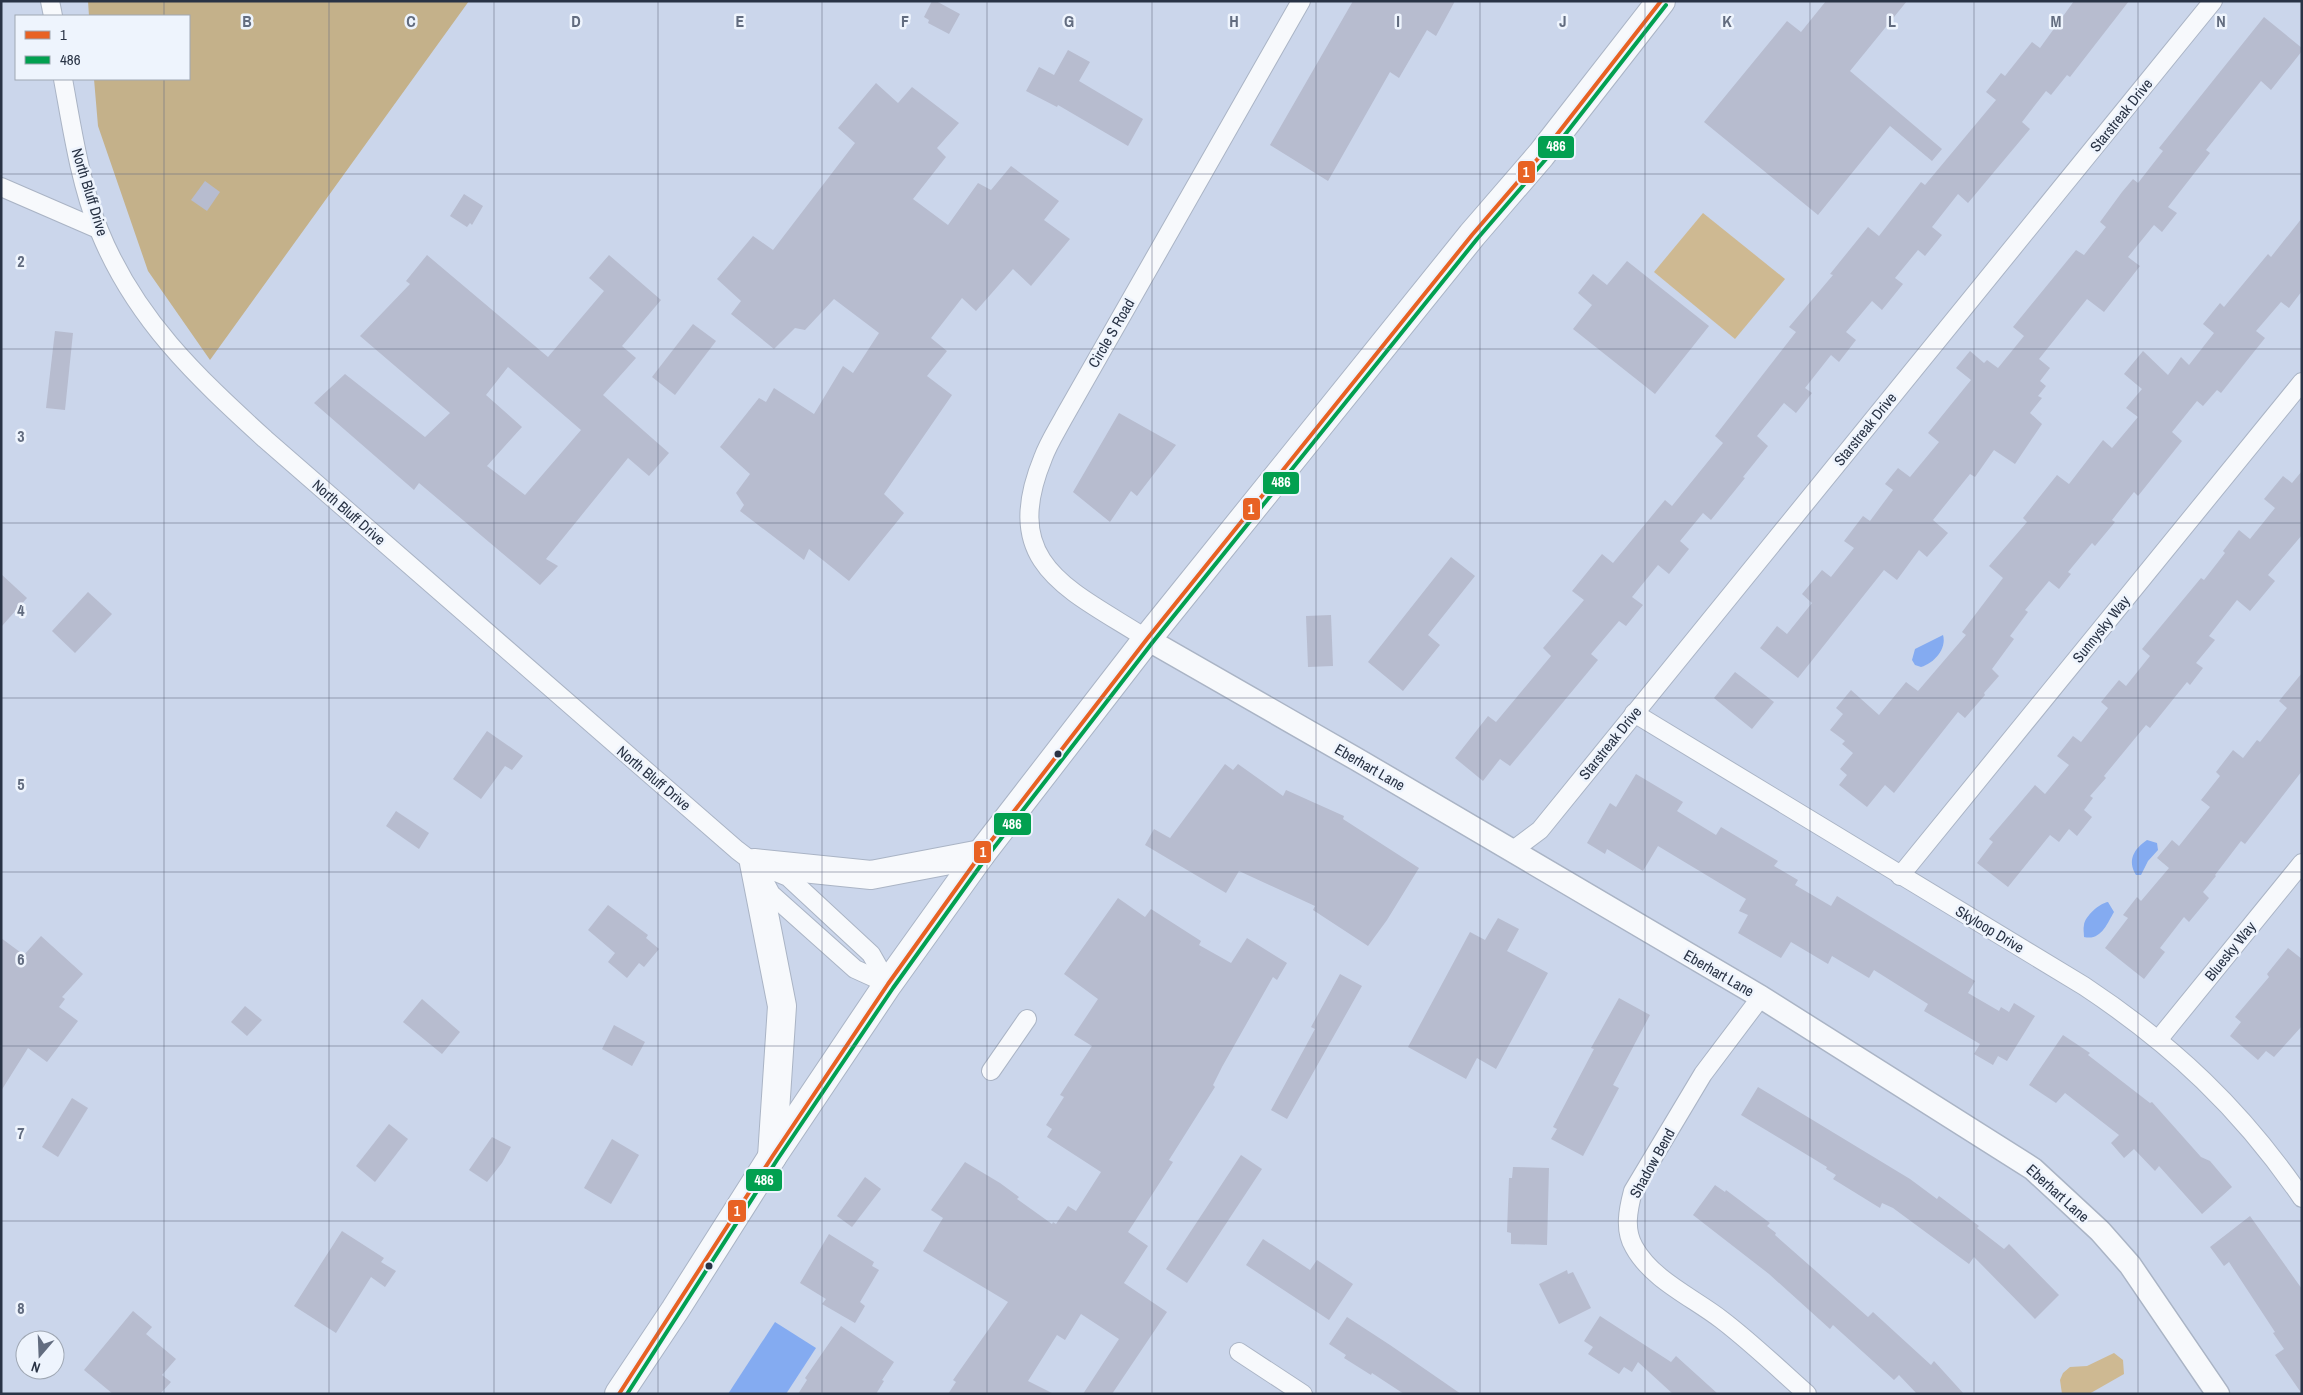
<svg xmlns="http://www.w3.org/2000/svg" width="2303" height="1395" font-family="'Archivo Narrow',sans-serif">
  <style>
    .green { fill: #ceb992 }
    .forest { fill: #c4b18a }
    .water { fill: #84abf1 }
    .building { fill: #b7bccf; fill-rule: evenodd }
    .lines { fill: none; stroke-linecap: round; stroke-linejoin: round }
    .minor-casing { stroke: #aab4c5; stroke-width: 20 }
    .tertiary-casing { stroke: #aab4c5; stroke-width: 25 }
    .primary-casing { stroke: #aab4c5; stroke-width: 30 }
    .minor { stroke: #f7f9fc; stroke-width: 18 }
    .tertiary { stroke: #f7f9fc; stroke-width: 22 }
    .primary { stroke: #f7f9fc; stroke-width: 28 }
    .bus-1-casing { stroke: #eef4fd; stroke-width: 8 }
    .bus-2-casing { stroke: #eef4fd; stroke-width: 8 }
    .bus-1 { stroke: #e86224; stroke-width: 4 }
    .bus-2 { stroke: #02a050; stroke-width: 4 }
    .grid { fill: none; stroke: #626c7f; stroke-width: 1; stroke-opacity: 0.55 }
    .bus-dot { fill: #293345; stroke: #eef4fd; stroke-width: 2 }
    .labels { text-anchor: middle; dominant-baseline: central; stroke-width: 5; stroke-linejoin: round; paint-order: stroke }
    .street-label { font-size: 15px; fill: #293345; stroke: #eef4fd }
    .grid-label { font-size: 16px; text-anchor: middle; font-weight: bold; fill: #626c7f; stroke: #eef4fd; stroke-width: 5; stroke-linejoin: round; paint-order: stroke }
    .line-badge { stroke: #eef4fd; stroke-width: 2 }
    .badge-label { font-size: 14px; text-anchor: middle; font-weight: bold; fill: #fff }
  </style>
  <rect width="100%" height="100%" fill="#cbd6eb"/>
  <!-- green -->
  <g class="green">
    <path d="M1703,213l82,66 -50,60 -81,-67z"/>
    <path d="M2114,1353l9,7 1,14 -35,20h-27l-2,-14 3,-7 7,-6 17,-1z"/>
  </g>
  <!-- forest -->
  <path class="forest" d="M88,1h381l-259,359 -62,-89 -50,-145 -4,-47h95v-63h-100z"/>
  <!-- water -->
  <g class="water">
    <path d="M1943,635c4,14 -9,28 -22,32l-6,-2 -3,-5 3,-11z"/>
    <path d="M2147,840l10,3 1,7 -10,11 -7,14h-5c-9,-15 -2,-26 11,-35z"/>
    <path d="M2108,902l6,10c-7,12 -13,29 -30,25 0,-4 -1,-8 0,-12 1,-9 16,-22 24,-23z"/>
    <path d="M775,1322l41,26 -30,46h-58z"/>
  </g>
  <!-- building -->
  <g class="building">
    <path d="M932,1h4l24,13 -11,20 -21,-11 1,-3 -5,-3z"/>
    <path d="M1353,1h102l-19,35 -9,-6 -28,48 -9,-6 -62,109 -58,-36z"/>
    <path d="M1826,1h81l-57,70 92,78 -10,12 -42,-35 -72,89 -114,-93 83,-101 14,11z"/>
    <path d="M2074,1h55l-59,76 -3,-2 -16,20 -5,-4 -24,31 8,7 -62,74 -10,-9 -26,33 10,8 -17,21 -7,-6 -23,28 8,6 -21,26 -10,-9 -26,31 10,8 -17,22 -8,-7 -26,33 7,5 -16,20 -12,-10 -27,33 11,10 -25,31 2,1 -34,42 -8,-7 -23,28 9,8 -20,25 -11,-9 -26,32 11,8 -17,21 -7,-5 -28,33 7,6 -88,106 -10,-7 -17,22 -28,-23 33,-42 8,6 55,-66 -8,-8 41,-48 -12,-9 30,-37 11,9 52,-63 7,6 51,-63 -8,-7 81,-104 -7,-5 44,-52 -3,-1 38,-47 11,9 42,-54 4,3 71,-85 -10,-8 15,-19 4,3 27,-34 8,6z"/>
    <path d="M2264,17l38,31v3l-31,39 -10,-9 -55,69 4,3 -42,54 9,6 -15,19 -8,-7 -26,32 12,9 -36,46 -17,-13 -48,60 11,9 -10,13 6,5 -8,10 4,2 -12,15 12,11 -27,40 -21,-14 -19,27 -5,-3 -37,46 15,13 -21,24 -8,-7 -22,30 -13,-10 -86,108 -38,-30 17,-22 10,8 25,-31 -10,-9 20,-24 9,7 23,-29 -10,-7 19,-25 7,5 23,-31 -8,-6 13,-16 12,9 29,-35 -11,-9 43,-53 -15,-12 14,-17 14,12 3,-3 11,8 26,-32 -11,-9 63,-77 8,5 22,-28 -6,-5 22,-30 11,-13 5,4 25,-32 -4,-3z"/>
    <path d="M1068,50l22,12 -11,19 64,38 -15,27 -70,-41 -1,2 -31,-16 13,-24 15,8z"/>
    <path d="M876,83l22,20 14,-16 47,36 -22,25 9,9 -33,42 35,26 30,-42 13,7 20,-24 48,35 -15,19 26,19 -39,47 -18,-17 -37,42 -14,-13 -31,40 16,13 -20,25 25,19 -68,99 20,19 -55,68 -40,-32 -5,11 -64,-49 4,-6 -8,-12 14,-19 -30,-27 39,-49 7,4 8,-14 40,26 29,-48 10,7 26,-40 -45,-34 -29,31 -10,-2 -21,21 -43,-35 10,-13 -24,-22 36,-43 20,14 82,-107 -17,-15z"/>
    <path d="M205,181l15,11 -13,19 -16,-11z"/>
    <path d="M464,194l19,12 -11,19 -2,-2 -3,4 -17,-11z"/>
    <path d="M2302,218v73l-13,17 -8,-6 -25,29 9,7 -44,55 -4,-3 -14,16 -6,-5 -25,31 10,9 -44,55 -4,-4 -22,28 3,2 -20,24 -3,-3 -24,29 3,2 -12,15 -10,-8 -24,29 3,2 -18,24 4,3 -22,30 7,7 -15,17 1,2 -20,23 -7,-6 -64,81 -9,-8 -18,22 -28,-22 8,-10 -7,-6 13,-16 -11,-9 3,-3 -15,-11 13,-16 -7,-6 15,-18 28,25 27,-33 12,9 48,-56 -4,-3 41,-54 -14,-12 38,-44 -4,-4 34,-43 12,9 34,-44 9,8 26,-31 -12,-9 16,-19 -18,-15 19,-23 25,24 13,-18 8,8 25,-32 -11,-9 17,-21 4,4 44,-53 3,3z"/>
    <path d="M427,255l121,102 56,-66 -15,-13 20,-23 52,45 -39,46 14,12 -33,37 66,58 -20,23 -21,-18 -82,101 12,7 -18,19 -121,-102 -5,7 -100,-87 31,-29 80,63 25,-24 -90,-77 50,-52 -4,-3zM508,367l73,63 -56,65 -38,-29 35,-39 -36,-32z"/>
    <path d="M1627,261l82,65 -54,68 -82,-65 19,-24 -14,-12 15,-19 14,11z"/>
    <path d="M693,324l23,17 -41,54 -23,-18z"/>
    <path d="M55,331l18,2 -8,77 -19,-2z"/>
    <path d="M1119,413l57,32 -39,51 -6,-5 -21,31 -37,-30z"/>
    <path d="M2302,471v64l-34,40 7,6 -25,30 -13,-11 -28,36 6,4 -19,23 7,5 -13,17 -3,-3 -37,46 -4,-3 -42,51 2,2 -16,18 3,2 -9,12 8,7 -15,19 -8,-7 -10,13 -9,-7 -42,52 -31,-24 16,-21 -4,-3 46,-54 10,9 24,-29 -12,-9 16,-20 8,6 27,-34 -7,-6 18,-22 7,6 24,-30 -8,-7 59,-71 3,2 21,-27 -2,-2 16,-21 11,9 25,-31 -11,-9 19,-23 9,7z"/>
    <path d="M1451,557l24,19 -47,59 12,10 -37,46 -35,-29z"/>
    <path d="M1,574l26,24 -26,29z"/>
    <path d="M88,592l24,22 -37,39 -23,-22z"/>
    <path d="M1331,615l2,51 -25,1 -2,-51z"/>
    <path d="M1735,672l39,30 -22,27 -38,-31z"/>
    <path d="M2302,673v98l-57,73 -4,-3 -26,34 1,1 -13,16 6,6 -20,24 -5,-5 -24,31 5,4 -21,27 -39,-31 23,-30 -5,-3 14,-18 4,4 28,-33 -12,-10 15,-18 7,6 31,-39 -9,-7 19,-24 -4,-4 17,-22 10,8 14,-18 3,2 27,-34 -8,-7z"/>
    <path d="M487,731l36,25 -11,14 -7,-4 -24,33 -28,-20z"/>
    <path d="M1225,764l8,6 5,-6 45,32 3,-6 58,26 -1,3 76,49 -32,52 -19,26 -55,-36 2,-4 -76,-35 -13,22 -81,-48 9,-16 16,9z"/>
    <path d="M1636,774l47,28 -6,9 39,24 5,-8 57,34 -4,5 24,14 -3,5 36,21 6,-10 138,85 -7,12 31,18 2,-4 8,5 5,-9 21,13 -28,45 -9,-5 -5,9 -19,-11 6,-10 -56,-33 4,-7 -54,-34 -5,8 -37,-22 -4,8 -37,-22 -10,16 -43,-25 10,-18 -9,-4 7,-12 -88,-53 -15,25 -36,-22 -2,5 -18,-11 23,-40 6,4z"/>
    <path d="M396,811l33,22 -10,16 -33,-23z"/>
    <path d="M1118,898l27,19 6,-8 50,32 -2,4 32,18 16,-25 40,25 -10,17 -4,-3 -51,90 -9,18 2,2 -46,73 4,2 -45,70 20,14 -24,37 43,29 -55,82h-29l36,-55 -38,-25 -16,26 -8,-5 -29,46 26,13h-106l8,-12 -3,-2 55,-78 -85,-51 20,-33 -12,-8 34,-48 35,21 19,14 -2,2 35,25 1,-2 3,2 12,-18 8,5 25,-39 -54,-35 5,-8 -6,-4 18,-28 -4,-2 32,-49 -18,-11 24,-36 -34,-25z"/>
    <path d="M608,905l40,30 -2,3 13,11 -15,18 -5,-4 -12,15 -19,-16 7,-9 -27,-23z"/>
    <path d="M1498,918l21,11 -12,22 41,22 -52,96 -19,-11 -11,21 -58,-32 62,-115 15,8z"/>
    <path d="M41,936l42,38 -21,23 3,2 -6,8 19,14 -31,41 -19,-14 -27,43v-153l23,17z"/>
    <path d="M2288,948l14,11v67l-28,31 -8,-6 -8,9 -28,-24 11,-14 -6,-5 34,-40 -2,-3z"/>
    <path d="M1340,974l22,12 -75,133 -16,-9 44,-81 -4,-2z"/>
    <path d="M1619,998l31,17 -37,70 6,3 -36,68 -32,-17 6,-10 -4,-2 41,-78 -3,-1z"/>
    <path d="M422,999l38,33 -18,22 -39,-32z"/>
    <path d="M245,1006l17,14 -15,16 -16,-14z"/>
    <path d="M614,1025l31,17 -13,24 -30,-17z"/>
    <path d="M2063,1035l27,18 -2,2 62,48 2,-1 49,55 9,4 22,26 -30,27 -43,-48 -4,5 -21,-22 -10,9 -13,-15 8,-8 -54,-42 -9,10 -27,-18z"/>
    <path d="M1758,1087l152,92 27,20 2,-3 40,30 -2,2 27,21 5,-5 50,51 -24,24 -61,-62 -5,7 -76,-56 -11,-5 -2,5 -47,-29 3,-4 -10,-6 1,-2 -86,-52z"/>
    <path d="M72,1098l16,10 -30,49 -16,-10z"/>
    <path d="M389,1124l19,15 -33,43 -19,-16z"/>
    <path d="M492,1137l19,10 -9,16 -15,19 -18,-12z"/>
    <path d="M612,1139l27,16 -28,49 -27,-16z"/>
    <path d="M1241,1155l21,14 -75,114 -21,-14z"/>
    <path d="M1513,1167l36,1 -2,77 -36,-1v-11l-4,-1 2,-54h3z"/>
    <path d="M865,1177l16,12 -29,38 -15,-11z"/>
    <path d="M1715,1185l10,7 1,-2 44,33 -3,3 9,7 -1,2 93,82 5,-5 58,53 3,-4 30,33h-47l-18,-19 -5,5 -61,-55 -3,4 -61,-55 -76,-59z"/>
    <path d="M2250,1216l52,73v105l-27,-39 9,-6 -11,-16 2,-1 -46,-70 -5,4 -14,-19z"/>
    <path d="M342,1231l42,27 -3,4 15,9 -11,16 -14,-10 -35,56 -42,-27z"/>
    <path d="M829,1234l45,28 -2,4 7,4 -19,32 5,4 -10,17 -33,-19 4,-5 -26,-16z"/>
    <path d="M1263,1239l47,31 7,-10 36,24 -24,36 -83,-55z"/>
    <path d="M1567,1270l1,4 5,-2 18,36 -32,16 -20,-40z"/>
    <path d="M133,1311l19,16 -6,7 30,25 -14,16 9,7 -11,12h-47l-29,-24z"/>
    <path d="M1600,1316l71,46 5,-6 42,38h-45l-35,-32 -6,10 -8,-5 -5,7 -31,-20 5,-7 -9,-6z"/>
    <path d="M1347,1317l43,28 71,49h-57l-32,-21 -1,2 -27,-17 2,-3 -17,-11z"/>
    <path d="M841,1326l53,36 -12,18 2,1 -8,13h-78l9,-14 -2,-2z"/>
  </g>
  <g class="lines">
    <!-- minor casing -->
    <g class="minor-casing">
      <g id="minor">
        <path d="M50,1l3,15"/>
        <path d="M63,79c9,49 17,104 36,151 36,89 97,146 166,209l472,411 17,13 34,14 83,77 17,30"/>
        <path d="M1,187l97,42"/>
        <path d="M1147,639c-78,-50 -148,-74 -104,-181 5,-14 14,-28 21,-41l237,-416"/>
        <path d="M1634,713l450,273c89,59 157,123 218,212"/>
        <path d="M1512,851l28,-21 673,-829"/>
        <path d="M1900,876l402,-494"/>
        <path d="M763,879l8,15 84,75 33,15"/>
        <path d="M1761,997l-58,77 -70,117c-5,19 -9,39 1,56 18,33 60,51 88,73 30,23 57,49 85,74"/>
        <path d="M2158,1040l144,-177"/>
        <path d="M991,1071l36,-52"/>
        <path d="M1239,1352l64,42"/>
      </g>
    </g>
    <!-- tertiary casing -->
    <g class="tertiary-casing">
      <path id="tertiary" d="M1147,639l211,121 403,237 272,172 67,62 30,34 88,129"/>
    </g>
    <!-- primary casing -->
    <g class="primary-casing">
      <g id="primary">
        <path d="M772,1157l10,-151 -28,-143 117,12 110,-21"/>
        <path d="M619,1394l56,-84 97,-153 116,-173 93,-130 166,-215 325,-404 69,-80 120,-154"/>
      </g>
    </g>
    <!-- minor -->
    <use href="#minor" class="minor"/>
    <!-- tertiary -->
    <use href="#tertiary" class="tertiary"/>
    <!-- primary -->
    <use href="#primary" class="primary"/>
    <!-- bus-1 casing -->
    <g class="bus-1-casing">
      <path id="bus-1" d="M619,1394l153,-237 116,-173 93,-130 166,-215 325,-404 69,-80 120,-154"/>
    </g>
    <!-- bus-2 casing -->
    <g class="bus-2-casing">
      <path id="bus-2" d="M627,1394l150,-234 116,-172 93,-130 166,-215 325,-404 69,-80 120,-154"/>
    </g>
    <!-- bus-1 -->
    <use href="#bus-1" class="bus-1"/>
    <!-- bus-2 -->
    <use href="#bus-2" class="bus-2"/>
  </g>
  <!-- grid -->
  <path class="grid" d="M164,1v15M329,1v1393M494,1v1393M658,1v1393M822,1v1393M987,1v1393M1152,1v1393M1316,1v1393M1480,1v1393M1645,1v1393M1810,1v1393M1974,1v1393M2138,1v1393M164,79v1315M1,174h2301M1,349h2301M1,523h2301M1,698h2301M1,872h2301M1,1046h2301M1,1221h2301"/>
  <!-- markers -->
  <g class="bus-dot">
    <circle cx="1058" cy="754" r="4.5"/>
    <circle cx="709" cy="1266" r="4.5"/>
  </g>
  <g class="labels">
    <!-- street labels -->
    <g class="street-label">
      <text transform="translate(2121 115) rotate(-51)">Starstreak Drive</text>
      <text transform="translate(90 192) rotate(73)">North Bluff Drive</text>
      <text transform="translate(1111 333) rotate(-60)">Circle S Road</text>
      <text transform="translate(1865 429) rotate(-51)">Starstreak Drive</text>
      <text transform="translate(349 512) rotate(41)">North Bluff Drive</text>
      <text transform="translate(2101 629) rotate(-51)">Sunnysky Way</text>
      <text transform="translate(1610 743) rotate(-51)">Starstreak Drive</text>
      <text transform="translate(1370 767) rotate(30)">Eberhart Lane</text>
      <text transform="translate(654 778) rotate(40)">North Bluff Drive</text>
      <text transform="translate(1990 929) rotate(31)">Skyloop Drive</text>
      <text transform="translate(2230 951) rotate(-51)">Bluesky Way</text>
      <text transform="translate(1719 973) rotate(30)">Eberhart Lane</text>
      <text transform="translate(1652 1163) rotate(-61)">Shadow Bend</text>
      <text transform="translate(2058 1193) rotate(42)">Eberhart Lane</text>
    </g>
  </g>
  <g class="grid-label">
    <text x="247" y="27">B</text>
    <text x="411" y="27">C</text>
    <text x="576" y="27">D</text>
    <text x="740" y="27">E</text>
    <text x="905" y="27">F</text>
    <text x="1069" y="27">G</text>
    <text x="1234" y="27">H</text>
    <text x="1398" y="27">I</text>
    <text x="1563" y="27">J</text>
    <text x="1727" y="27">K</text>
    <text x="1892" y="27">L</text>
    <text x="2056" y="27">M</text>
    <text x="2221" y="27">N</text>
    <text x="21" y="267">2</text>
    <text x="21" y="442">3</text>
    <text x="21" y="616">4</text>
    <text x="21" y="790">5</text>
    <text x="21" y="965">6</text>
    <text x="21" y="1139">7</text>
    <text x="21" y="1314">8</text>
  </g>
  <g class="line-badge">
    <rect x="1537" y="135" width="38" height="24" rx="5" fill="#02a050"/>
    <rect x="1517" y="160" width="19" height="24" rx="5" fill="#e86224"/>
    <rect x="1262" y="471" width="38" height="24" rx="5" fill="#02a050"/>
    <rect x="1242" y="497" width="19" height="24" rx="5" fill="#e86224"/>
    <rect x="993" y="812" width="39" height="24" rx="5" fill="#02a050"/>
    <rect x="973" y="840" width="19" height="24" rx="5" fill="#e86224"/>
    <rect x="745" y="1168" width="38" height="24" rx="5" fill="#02a050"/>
    <rect x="727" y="1199" width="20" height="24" rx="5" fill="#e86224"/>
  </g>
  <g class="badge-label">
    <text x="1556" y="151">486</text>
    <text x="1526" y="177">1</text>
    <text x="1281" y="487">486</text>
    <text x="1251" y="514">1</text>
    <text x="1012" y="829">486</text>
    <text x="983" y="857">1</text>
    <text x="764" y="1185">486</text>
    <text x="737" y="1216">1</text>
  </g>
  <!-- border -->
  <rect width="2303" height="1395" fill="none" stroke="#293345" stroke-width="5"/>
  <!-- legend -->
  <rect x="15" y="15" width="175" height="65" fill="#eef4fd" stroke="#9fa7b3"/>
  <rect x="25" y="31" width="25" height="8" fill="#e86224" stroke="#9fa7b3"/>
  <text x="60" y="40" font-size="15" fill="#293345">1</text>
  <rect x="25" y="56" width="25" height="8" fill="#02a050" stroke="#9fa7b3"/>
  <text x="60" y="65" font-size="15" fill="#293345">486</text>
  <!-- north arrow -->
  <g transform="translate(40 1355) rotate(199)"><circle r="24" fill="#eef4fd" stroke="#9fa7b3"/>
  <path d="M0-4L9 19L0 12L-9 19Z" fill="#626c7f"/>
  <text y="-8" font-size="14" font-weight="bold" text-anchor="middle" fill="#293345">N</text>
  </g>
</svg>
